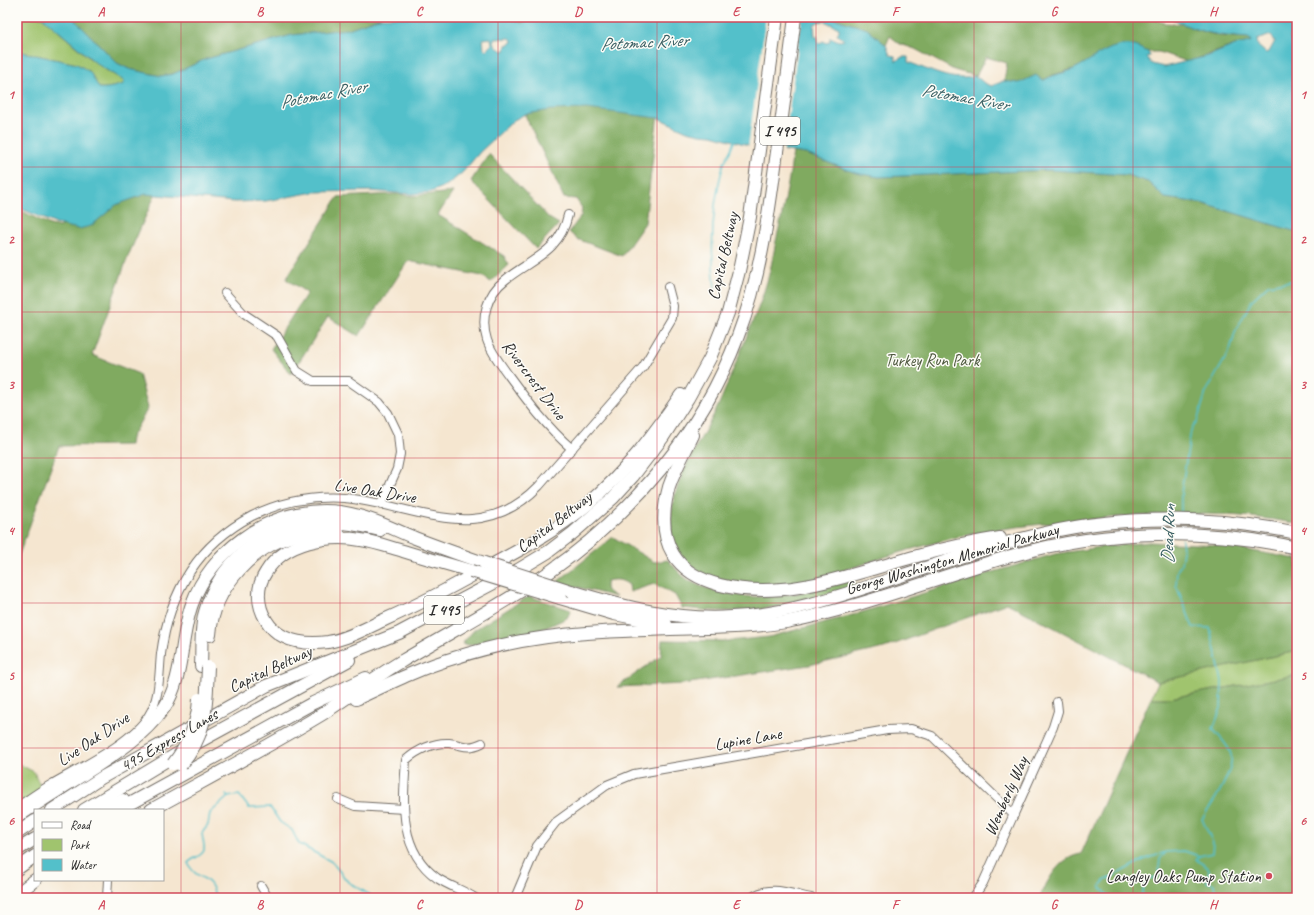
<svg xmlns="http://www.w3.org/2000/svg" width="1314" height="915" font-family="Caveat,sans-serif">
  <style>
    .green { fill: #a0c46e; stroke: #66784c }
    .forest { fill: #80aa61; stroke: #566a46 }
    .water { fill: #53c0ca; stroke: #3f767a; fill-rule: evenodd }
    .pier { fill: #f5e6d0 }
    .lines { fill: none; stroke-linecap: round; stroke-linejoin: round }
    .stream { stroke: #53c0ca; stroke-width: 1.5 }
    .minor-casing { stroke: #726c65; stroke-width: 10 }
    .highway-casing { stroke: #726c65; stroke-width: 14 }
    .minor { stroke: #fff; stroke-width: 8 }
    .highway { stroke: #fff; stroke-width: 12 }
    .highway-bridge-casing { stroke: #726c65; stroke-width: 14; stroke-linecap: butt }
    .highway-bridge { stroke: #fff; stroke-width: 12 }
    .grid { fill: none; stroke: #d1495b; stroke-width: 1; stroke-opacity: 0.55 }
    .poi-dot { fill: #d1495b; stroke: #fdfcf7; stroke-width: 1.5 }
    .labels { text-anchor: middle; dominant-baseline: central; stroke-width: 3; stroke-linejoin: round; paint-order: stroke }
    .shield { fill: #fdfcf7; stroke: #6a6a68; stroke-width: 1 }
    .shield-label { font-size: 16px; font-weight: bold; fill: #2b2b2b }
    .street-label { font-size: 17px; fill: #2b2b2b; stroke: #fdfcf7 }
    .park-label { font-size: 17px; fill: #4e593f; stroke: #fdfcf7 }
    .poi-label { font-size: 17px; fill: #2b2b2b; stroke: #fdfcf7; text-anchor: end }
    .water-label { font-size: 18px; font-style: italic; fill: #395f63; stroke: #fdfcf7 }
    .neatline { fill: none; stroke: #d1495b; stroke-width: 1.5 }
    .grid-label { font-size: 13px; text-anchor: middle; font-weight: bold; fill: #d1495b }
  </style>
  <rect width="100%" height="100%" fill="#fdfcf7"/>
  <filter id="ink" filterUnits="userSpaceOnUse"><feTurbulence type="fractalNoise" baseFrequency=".025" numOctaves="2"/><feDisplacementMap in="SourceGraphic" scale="8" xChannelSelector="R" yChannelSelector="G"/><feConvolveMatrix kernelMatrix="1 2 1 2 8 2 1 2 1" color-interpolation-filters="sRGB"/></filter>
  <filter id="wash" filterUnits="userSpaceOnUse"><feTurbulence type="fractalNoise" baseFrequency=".012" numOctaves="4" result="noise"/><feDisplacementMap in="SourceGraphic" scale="16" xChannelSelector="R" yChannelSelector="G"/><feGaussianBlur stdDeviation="0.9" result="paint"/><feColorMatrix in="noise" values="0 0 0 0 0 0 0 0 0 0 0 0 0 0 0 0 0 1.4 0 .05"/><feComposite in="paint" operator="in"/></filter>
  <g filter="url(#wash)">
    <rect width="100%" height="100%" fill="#f5e6d0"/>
    <!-- green -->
    <g class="green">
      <path d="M17,17h25l46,40 21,15 15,8v4c-8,2 -16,5 -25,4l-9,-16 -13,-8 -60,-13z"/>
      <path d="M1297,651v24l-127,23h-19l7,-16z"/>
      <path d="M17,763l17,9 8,18 -25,16z"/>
    </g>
    <!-- forest -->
    <g class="forest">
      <path d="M72,17h310l-34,12 -56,6 -86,24 -33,15 -12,2 -32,-7 -12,-6z"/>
      <path d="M473,17h99c-17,3 -36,-2 -50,7l-11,-6z"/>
      <path d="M830,17h316l19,6 20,1 9,5 26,7 28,2 3,2 -1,3 -15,2 -47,17 -29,-10h-11l-16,-6 -59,23 -23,7 -7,5 -7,-5 -17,7 -15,-2 3,-18 -21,-6 -10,19 -22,-6 -39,-21 -15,-5 -10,-8 -4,9 -19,-16z"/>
      <path d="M572,104l86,9 -13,110 -23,33 -45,-17 -8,-7 12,-16 1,-8 -6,-9 -12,-1 -39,-83 15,-7z"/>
      <path d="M793,152l13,2 50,19 23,4 171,-7 77,5 21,7 17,16 36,5 96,29v292c-67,-14 -135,-11 -202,-5 -40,4 -82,7 -122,15 -19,3 -38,9 -57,14 -52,13 -105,40 -160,37 -37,-1 -86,-16 -85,-61 0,-48 33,-84 51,-127 9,-21 17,-43 26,-64 6,-15 13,-30 17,-45 5,-15 8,-31 11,-47 7,-29 13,-59 17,-89z"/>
      <path d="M489,154l60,64 10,6 -23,25 -65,-68z"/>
      <path d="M90,189l65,6 -26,59 -37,101 47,19 9,34 -17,30 -1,7 -71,1 -42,114v-351l33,16 10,2 4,-12z"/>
      <path d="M453,192l-15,23 66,41 5,9 -18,17 -9,-6 -74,-15 -49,75 -31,-19 -37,57 -20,-25 36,-56 -21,-14 52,-82 58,-3 17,2z"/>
      <path d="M613,537l41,25 14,-2c5,5 10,12 15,16 9,8 22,12 33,15 51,13 82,2 130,-9h8l3,3c-44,14 -89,28 -135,26 -14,0 -27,-2 -40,-3l-7,-13 -21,-11 -24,8 -1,-7c-8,-6 -13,-6 -22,-4 -3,10 1,11 9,16l-59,-15z"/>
      <path d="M1149,542l70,3 78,14v92l-139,31 -151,-79 -123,45 -75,17 -126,19 -66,3 44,-31 1,-16 66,1 41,-4 87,-23 110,-34 89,-26 45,-7z"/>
      <path d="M529,596l42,14 -4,8 -24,11 -73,16 -8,-1 12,-14z"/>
      <path d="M1297,675v223h-79l-13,-6 -10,6h-156c10,-19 19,-40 42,-44l70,-156h19z"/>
    </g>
    <!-- water -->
    <path class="water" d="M42,17h30l45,46 12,6 32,7 12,-2 33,-15 86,-24 56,-6 34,-12 129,1 11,5c14,-8 33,-3 50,-6h258l37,12 19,16 4,10 5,1 1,5 6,-4h6v5c22,8 44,21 68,14l8,7 7,3 13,-5 15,2 17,-8 7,6c9,-7 20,-7 31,-12 17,-8 32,-23 51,-24 8,-1 16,4 23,7l2,4 -4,1 6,7 12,3 44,-11 27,-11 15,-3 1,-2 -3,-2c-28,-2 -54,-6 -78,-21h59l22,3 13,-3h33v14l-7,5v3l7,2v191l-96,-29 -36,-5 -17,-16 -21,-7 -77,-5 -171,7 -23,-4 -50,-19 -58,-9 -36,-10 -12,-1 -13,-3 -29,-13 -71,-9 -36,1 -26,4 -11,6 -34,32 -18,21 -15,12 -16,7 -19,2 -42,-3 -56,1 -48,9 -31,1 -89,-8 -30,11 -25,21 -12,3 -23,-5 -39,-17v-156l60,13 13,8 9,16c9,1 17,-2 25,-4v-3l-27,-17zM824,21l15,7v3l-2,3 7,6 -5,1 -9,-4v4l-3,2 -4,-2 -4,3 -2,-8 -2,1 -1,-12 4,-3zM1271,35l4,6 -6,11 -3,1 -8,-7 -1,-6zM491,38l1,6 -6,6 -2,-1 -1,-10zM510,38l3,4 -7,3 -1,6c-6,-1 -12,-5 -11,-12z"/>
    <!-- pier -->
    <path class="pier" d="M766,17h36l-19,136 -35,-5z"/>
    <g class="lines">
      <!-- stream -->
      <g class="stream">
        <path d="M715,289c-5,-41 -3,-83 8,-123 3,-9 9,-16 11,-25"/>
        <path d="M1181,515v-22l10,-63 6,-8 9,-30 24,-42 5,-18 17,-32 16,-15 29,-5"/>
        <path d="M228,797l11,-2 10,13 21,-1 10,15 12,8 7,14 33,18 16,20 27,16"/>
        <path d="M1199,856l-3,3c4,5 9,5 13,10l-2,13 7,2 2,14"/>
        <path d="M215,898c-2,-24 -19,-16 -27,-35 4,-5 15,-7 16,-13 1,-5 -2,-12 -2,-17l6,-8 2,-12 18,-16 -2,-2"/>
        <path d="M1110,898l-10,-12 4,-5 39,-21 23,-8 18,-1 15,5 13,-3 1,-10 -11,-24c10,-15 32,-46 29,-64 -2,-10 -12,-18 -18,-26l8,-21 1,-27 -12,-53 -17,-1 -17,-42 1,-14 4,-7 2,-13 -1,-12"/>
        <path d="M1141,898l5,-19 12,-2 2,-18 6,-7"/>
      </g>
    </g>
  </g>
  <g filter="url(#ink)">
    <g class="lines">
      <!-- minor casing -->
      <g class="minor-casing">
        <g id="minor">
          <path d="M568,215c-8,37 -37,44 -63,65 -18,14 -25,38 -18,60 4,12 14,25 22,36 19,26 38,51 63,73"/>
          <path d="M225,293l19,21 33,22 20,35 16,10h36l30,21 9,11 10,21 2,20 -3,15 -16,36"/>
          <path d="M338,799l17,7 49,3"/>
          <path d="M17,807c12,-8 23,-16 35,-23 29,-17 80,-41 97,-69 11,-17 10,-41 12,-61 8,-60 36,-109 91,-138 28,-14 61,-20 92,-18 71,6 134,51 195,-12l104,-119 29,-49 1,-12 -5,-19"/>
          <path d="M261,886l7,12"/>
          <path d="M107,898l1,-18"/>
          <path d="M475,898c-12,-8 -26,-12 -38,-20 -39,-28 -34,-76 -31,-118 11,-10 28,-18 43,-17 15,2 18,7 33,0"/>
          <path d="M515,898l22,-52 19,-24 51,-37 27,-11 253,-44 24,-1 21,7 82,79"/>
          <path d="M751,898c18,-14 40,-4 60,0"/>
          <path d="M973,898l10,-15 70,-156 5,-16 -1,-9"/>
        </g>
      </g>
      <!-- highway casing -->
      <g class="highway-casing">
        <g id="highway">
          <path d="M693,435c-8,17 -18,34 -24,52 -6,22 -8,47 4,67 11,18 28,26 47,31 68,17 136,-13 201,-30 26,-7 53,-13 79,-17"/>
          <path d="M471,571c-23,-7 -46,-13 -68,-20 -14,-4 -28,-9 -42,-11 -32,-6 -77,2 -95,32 -10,15 -9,33 0,48 13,22 38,25 62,22 20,-3 40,-15 58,-23 34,-15 66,-32 98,-50 36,-19 72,-38 103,-64 38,-32 66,-70 94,-110"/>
          <path d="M571,591c53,16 106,30 161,26 64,-3 124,-27 184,-46 43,-14 85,-28 129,-38 82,-19 170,-17 252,0"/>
          <path d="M560,598l54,16 52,10"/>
          <path d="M210,635c3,-48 45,-92 91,-101 12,-3 24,-3 37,-2"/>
          <path d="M201,666c1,-17 -1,-38 4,-54 14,-48 56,-84 106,-89 23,-3 46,1 69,7"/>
          <path d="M356,699c32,-15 64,-31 98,-41 43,-14 88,-22 133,-25 41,-3 81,-4 121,-5 27,-1 52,-1 78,-6 79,-15 155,-47 232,-68 91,-25 187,-26 279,-6"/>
          <path d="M52,810l49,-32 165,-92 133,-53 119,-63 30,-18 25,-19 40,-35 20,-22 30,-39 25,-39 22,-40 18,-45 11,-42 11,-54 27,-200"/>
          <path d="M84,810l98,-59 167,-91"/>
          <path d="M105,810l18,-10"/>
          <path d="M118,810l195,-107 53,-25"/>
          <path d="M151,810c58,-32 117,-63 173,-97 26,-17 51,-36 78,-52 48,-29 99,-55 146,-88 84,-59 154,-140 190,-237 22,-57 30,-117 38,-177 7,-47 13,-95 19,-142"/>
          <path d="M17,817c22,-15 44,-29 67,-43 30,-19 59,-37 80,-66 20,-30 16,-71 28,-104 9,-26 28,-49 50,-65 34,-25 76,-35 117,-23 20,5 38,15 56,22 23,9 46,17 69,25"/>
          <path d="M17,833l18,-12"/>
          <path d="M17,850l18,-11"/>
          <path d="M17,869l18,-13"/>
          <path d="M17,894l18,-14"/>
        </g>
      </g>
      <!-- minor -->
      <use href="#minor" class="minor"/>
      <!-- highway -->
      <use href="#highway" class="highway"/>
      <!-- highway-bridge casing -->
      <g class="highway-bridge-casing">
        <g id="highway-bridge">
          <path d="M484,563l87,28"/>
          <path d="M471,571l89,27"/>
          <path d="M173,764c14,-18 25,-41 26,-65"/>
          <path d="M181,765c27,-31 25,-59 27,-98"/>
        </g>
      </g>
      <!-- highway-bridge -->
      <use href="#highway-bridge" class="highway-bridge"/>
    </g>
  </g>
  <!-- grid -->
  <path class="grid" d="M181,17v881M340,17v881M498,17v881M657,17v881M816,17v881M974,17v881M1133,17v881M17,167h1280M17,312h1280M17,458h1280M17,603h1280M17,748h1280"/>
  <!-- markers -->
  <circle class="poi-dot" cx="1269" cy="876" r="4"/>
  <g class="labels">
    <!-- shield labels -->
    <g class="shield">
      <rect x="760" y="117" width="40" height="28" rx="3"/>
      <rect x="424" y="596" width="40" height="28" rx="3"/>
    </g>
    <g class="shield-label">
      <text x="780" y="131">I 495</text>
      <text x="444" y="610">I 495</text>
    </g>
    <!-- street labels -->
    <g class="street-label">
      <text transform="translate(723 256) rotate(-77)">Capital Beltway</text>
      <text transform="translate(534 380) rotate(53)">Rivercrest Drive</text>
      <text transform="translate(375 491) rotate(9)">Live Oak Drive</text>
      <text transform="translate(554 522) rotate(-37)">Capital Beltway</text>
      <text transform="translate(952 559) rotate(-16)">George Washington Memorial Parkway</text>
      <text transform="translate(270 669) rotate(-25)">Capital Beltway</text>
      <text transform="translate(93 739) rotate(-34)">Live Oak Drive</text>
      <text transform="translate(748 739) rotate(-10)">Lupine Lane</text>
      <text transform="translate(169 740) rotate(-30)">495 Express Lanes</text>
      <text transform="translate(1006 796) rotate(-66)">Wemberly Way</text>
    </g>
    <!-- park labels -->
    <g class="park-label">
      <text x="932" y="360">Turkey Run Park</text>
    </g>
    <!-- poi labels -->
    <g class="poi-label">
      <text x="1261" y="876">Langley Oaks Pump Station</text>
    </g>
    <!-- water labels -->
    <g class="water-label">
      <text transform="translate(644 42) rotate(-3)">Potomac River</text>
      <text transform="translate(323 94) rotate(-11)">Potomac River</text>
      <text transform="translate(965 97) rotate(10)">Potomac River</text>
      <text transform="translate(1168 534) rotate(-88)">Dead Run</text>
    </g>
  </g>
  <!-- margin -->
  <rect width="1314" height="915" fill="none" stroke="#fdfcf7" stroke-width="44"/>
  <!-- legend -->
  <rect x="34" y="809" width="130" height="72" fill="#fdfcf7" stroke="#a9a8a5"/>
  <rect x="42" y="822" width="20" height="6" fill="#ffffff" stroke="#a9a8a5"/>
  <text x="70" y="829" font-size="12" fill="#2b2b2b">Road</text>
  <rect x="42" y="839" width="20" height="12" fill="#a0c46e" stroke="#a9a8a5"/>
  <text x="70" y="849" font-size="12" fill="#2b2b2b">Park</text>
  <rect x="42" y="859" width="20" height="12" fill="#53c0ca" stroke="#a9a8a5"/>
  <text x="70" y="869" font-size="12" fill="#2b2b2b">Water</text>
  <rect x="22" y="22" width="1270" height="871" class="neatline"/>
  <g class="grid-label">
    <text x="101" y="16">A</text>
    <text x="260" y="16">B</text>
    <text x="419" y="16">C</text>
    <text x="578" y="16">D</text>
    <text x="736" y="16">E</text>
    <text x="895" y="16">F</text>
    <text x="1054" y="16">G</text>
    <text x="1213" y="16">H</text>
    <text x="11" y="99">1</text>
    <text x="1303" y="99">1</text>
    <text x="11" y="244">2</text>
    <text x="1303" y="244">2</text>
    <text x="11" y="389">3</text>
    <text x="1303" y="389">3</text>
    <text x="11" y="535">4</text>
    <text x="1303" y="535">4</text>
    <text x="11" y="680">5</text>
    <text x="1303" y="680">5</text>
    <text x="11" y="825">6</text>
    <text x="1303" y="825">6</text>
    <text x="101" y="909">A</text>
    <text x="260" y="909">B</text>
    <text x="419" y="909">C</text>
    <text x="578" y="909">D</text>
    <text x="736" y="909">E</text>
    <text x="895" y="909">F</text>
    <text x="1054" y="909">G</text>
    <text x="1213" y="909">H</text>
  </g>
</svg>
